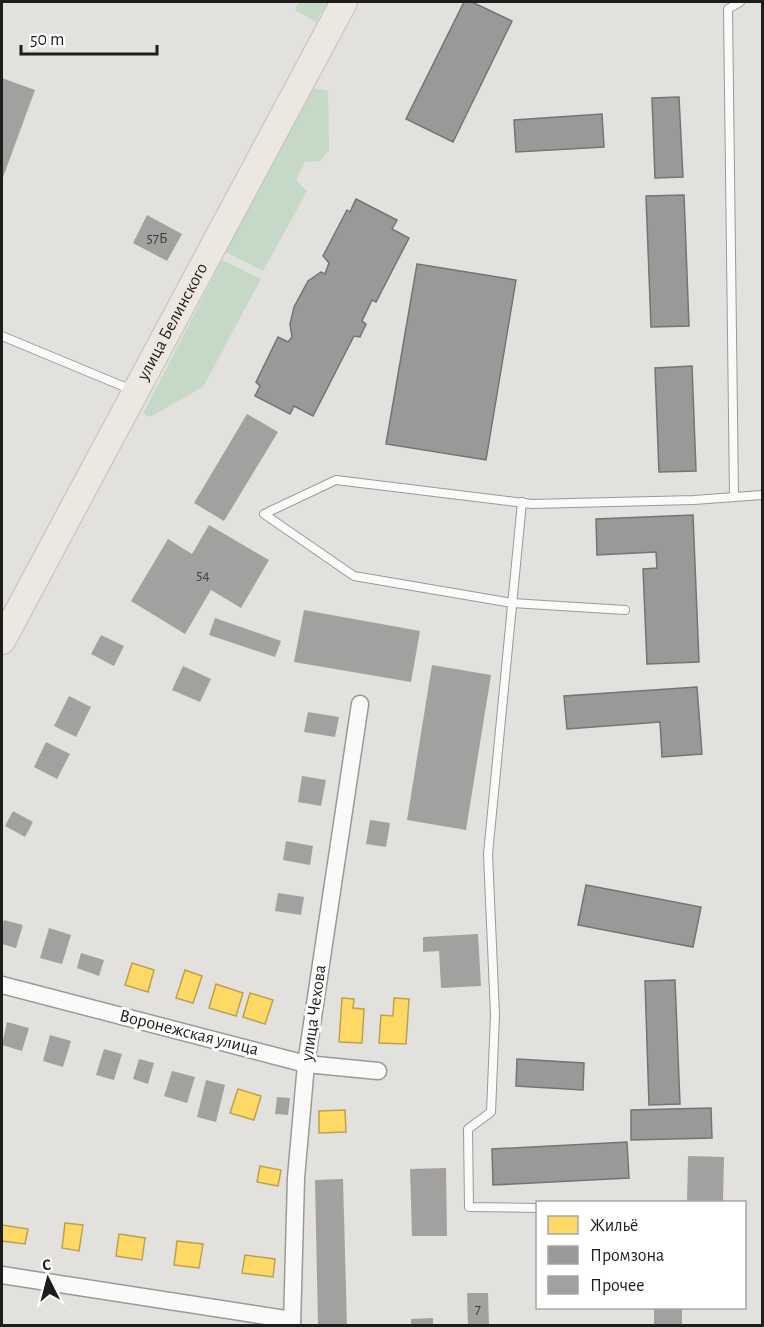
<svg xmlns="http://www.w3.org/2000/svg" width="764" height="1327" font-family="'Alegreya Sans',sans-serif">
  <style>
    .green { fill: #c6d9c7 }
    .homes { fill: #ffd966; stroke: #bca150; stroke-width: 1.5 }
    .industry { fill: #999; stroke: #747473; stroke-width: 1.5 }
    .building { fill: #a3a1a0 }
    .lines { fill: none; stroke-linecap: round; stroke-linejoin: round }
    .lane-casing { stroke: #9b9996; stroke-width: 10 }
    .street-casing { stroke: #9b9996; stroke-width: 19 }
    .primary-casing { stroke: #bfbfbd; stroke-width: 28 }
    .lane { stroke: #fbfafa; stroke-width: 8 }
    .street { stroke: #fbfafa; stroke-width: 16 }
    .primary { stroke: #ece7e1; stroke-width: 26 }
    .labels { text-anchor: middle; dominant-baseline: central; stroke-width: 6; stroke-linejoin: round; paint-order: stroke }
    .number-label { font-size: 15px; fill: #403e3c }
    .street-label { font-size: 18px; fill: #1f1d1b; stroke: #fff }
  </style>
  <rect width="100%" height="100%" fill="#e3e1de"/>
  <!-- green -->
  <g class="green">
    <path d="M299,2h29l-12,20 -21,-12z"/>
    <path d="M314,88l14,3 1,59 -9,11 -15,1 -9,18 11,11 -44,80 -38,-19z"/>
    <path d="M222,260l39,19 -58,108 -53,30 -7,-3z"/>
  </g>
  <!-- homes -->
  <g class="homes">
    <path d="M132,963l22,7 -6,22 -23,-7z"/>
    <path d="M185,970l17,6 -9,27 -17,-5z"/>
    <path d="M216,984l27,9 -7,23 -27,-8z"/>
    <path d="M250,993l23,7 -8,24 -22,-7z"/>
    <path d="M342,998l12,1 -1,9 11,1 -2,34 -23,-1z"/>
    <path d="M394,998l15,1 -3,45 -27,-1 2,-28 12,1z"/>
    <path d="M238,1089l23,7 -7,24 -24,-7z"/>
    <path d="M345,1110l1,22 -27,1v-22z"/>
    <path d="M260,1166l21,4 -3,16 -21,-4z"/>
    <path d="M65,1223l18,2 -4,26 -17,-3z"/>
    <path d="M2,1225l26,4 -3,15 -23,-3z"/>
    <path d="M119,1234l26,4 -3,22 -26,-4z"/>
    <path d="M177,1241l26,3 -4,24 -25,-3z"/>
    <path d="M245,1255l30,4 -2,18 -31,-4z"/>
  </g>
  <!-- industry -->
  <g class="industry">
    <path d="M464,2h8l40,19 -59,121 -47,-23z"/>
    <path d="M679,97l4,80 -28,1 -3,-80z"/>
    <path d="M602,114l2,33 -88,5 -2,-32z"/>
    <path d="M684,195l5,131 -38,1 -5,-131z"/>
    <path d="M356,199l41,21 -5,9 17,9 -33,64 -4,-2 -10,21 4,3 -6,13 -6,-1 -41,80 -19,-10 -4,8 -35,-18 5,-10 -4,-4 22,-45 10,5 4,-5 -2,-13 4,-17 14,-26 13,-9 4,2 4,-11 -6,-7 24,-46 3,2z"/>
    <path d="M417,264l99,16 -30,180 -100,-16z"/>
    <path d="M692,366l4,105 -37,1 -4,-104z"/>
    <path d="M693,515l6,147 -52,2 -4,-95 14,-1 -1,-16 -59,3 -1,-36z"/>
    <path d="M697,687l5,67 -40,3 -2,-35 -93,7 -3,-33z"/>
    <path d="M586,885l115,22 -8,40 -115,-22z"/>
    <path d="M675,980l5,124 -31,1 -4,-124z"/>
    <path d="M517,1059l67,4 -1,27 -67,-4z"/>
    <path d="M711,1108l1,30 -81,2v-30z"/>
    <path d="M627,1142l2,36 -136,7 -1,-36z"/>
  </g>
  <!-- building -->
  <g class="building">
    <path d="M2,78l33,12 -33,90z"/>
    <path d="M147,215l35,19 -15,27 -34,-18z"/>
    <path d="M247,414l31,18 -54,89 -30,-18z"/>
    <path d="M209,525l60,35 -28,48 -30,-18 -26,44 -54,-33 37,-62 24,15z"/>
    <path d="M304,610l116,21 -9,51 -117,-20z"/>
    <path d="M215,618l66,23 -6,16 -66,-22z"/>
    <path d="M101,635l23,11 -10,20 -23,-12z"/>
    <path d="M432,665l59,10 -25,155 -59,-10z"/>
    <path d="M183,666l28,13 -11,23 -28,-12z"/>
    <path d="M69,696l22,11 -15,30 -22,-11z"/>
    <path d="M308,712l31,5 -4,20 -31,-5z"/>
    <path d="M46,742l24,12 -13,25 -23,-12z"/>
    <path d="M302,776l24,4 -5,26 -23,-4z"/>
    <path d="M13,811l20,11 -8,15 -20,-11z"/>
    <path d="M370,820l20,3 -4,24 -20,-3z"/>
    <path d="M286,841l27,5 -3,19 -27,-5z"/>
    <path d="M278,893l26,4 -3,18 -26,-4z"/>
    <path d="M4,920l19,5 -7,23 -14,-4v-16z"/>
    <path d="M49,928l22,7 -9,29 -22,-6z"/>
    <path d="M478,934l3,52 -40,2 -2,-37 -16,1v-15z"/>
    <path d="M81,953l23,7 -5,16 -22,-8z"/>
    <path d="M7,1022l22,6 -7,23 -20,-6z"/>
    <path d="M50,1035l21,6 -8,26 -20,-6z"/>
    <path d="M104,1049l18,5 -8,26 -18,-5z"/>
    <path d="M139,1059l15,4 -6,21 -15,-5z"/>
    <path d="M172,1071l23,6 -8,26 -23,-7z"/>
    <path d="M206,1080l19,5 -9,37 -19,-5z"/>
    <path d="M277,1097l13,1 -2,17 -13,-1z"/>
    <path d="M688,1156l36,1 -1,45h-36z"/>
    <path d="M446,1168l1,68h-35l-2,-67z"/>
    <path d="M343,1179l4,147h-29l-3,-146z"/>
    <path d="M467,1293h21l1,33h-21z"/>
    <rect x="654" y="1308" width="28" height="18"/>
    <path d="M433,1318v8h-22v-7z"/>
  </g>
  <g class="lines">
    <!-- lane casing -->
    <g class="lane-casing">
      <g id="lane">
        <path d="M2,336l130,54"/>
        <path d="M734,497l-6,-488 12,-7"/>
        <path d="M522,502l-34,352 7,161 -4,97 -23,17 1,78 69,1"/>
        <path d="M625,610l-113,-7 -158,-27 -90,-62 72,-34 196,24 162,-4 68,-5"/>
      </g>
    </g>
    <!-- street casing -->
    <g class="street-casing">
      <g id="street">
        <path d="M2,985l304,79 72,7"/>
        <path d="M2,1275l290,45"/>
        <path d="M292,1326l4,-148 10,-114 54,-360"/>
      </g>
    </g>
    <!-- primary casing -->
    <g class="primary-casing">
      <g id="primary">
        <path id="s1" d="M2,641l342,-639"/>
      </g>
    </g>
    <!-- lane -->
    <use href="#lane" class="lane"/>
    <!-- street -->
    <use href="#street" class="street"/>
    <!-- primary -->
    <use href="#primary" class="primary"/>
  </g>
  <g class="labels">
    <!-- number labels -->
    <g class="number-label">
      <text x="157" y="238">57Б</text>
      <text x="203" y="575">54</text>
      <text x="478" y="1309">7</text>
    </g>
    <!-- street labels -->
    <g class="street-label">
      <text stroke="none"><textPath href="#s1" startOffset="362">улица Белинского</textPath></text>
      <text transform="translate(314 1013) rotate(-82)">улица Чехова</text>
      <text transform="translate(189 1033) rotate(14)">Воронежская улица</text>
    </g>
  </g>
  <!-- border -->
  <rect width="764" height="1327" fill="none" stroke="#1f1d1b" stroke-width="6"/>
  <!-- legend -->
  <rect x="536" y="1201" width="210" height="108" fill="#ffffff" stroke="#a5a5a4" stroke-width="1.5"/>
  <rect x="548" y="1216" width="30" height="18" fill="#ffd966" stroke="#a5a5a4" stroke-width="1.5"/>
  <text x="590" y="1231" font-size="18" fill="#1f1d1b">Жильё</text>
  <rect x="548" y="1246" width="30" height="18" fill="#999999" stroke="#a5a5a4" stroke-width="1.5"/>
  <text x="590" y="1261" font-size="18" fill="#1f1d1b">Промзона</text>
  <rect x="548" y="1276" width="30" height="18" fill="#a3a1a0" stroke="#a5a5a4" stroke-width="1.5"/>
  <text x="590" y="1291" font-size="18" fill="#1f1d1b">Прочее</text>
  <!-- north arrow -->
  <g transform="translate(48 1279) rotate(354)" stroke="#ffffff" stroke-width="4.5" paint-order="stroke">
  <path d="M0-4.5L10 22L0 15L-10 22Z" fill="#1f1d1b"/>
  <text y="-9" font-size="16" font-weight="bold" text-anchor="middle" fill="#1f1d1b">С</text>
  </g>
  <!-- scale -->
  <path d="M21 45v9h136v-9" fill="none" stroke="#1f1d1b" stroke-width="3"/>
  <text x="30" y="45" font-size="18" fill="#1f1d1b" stroke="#ffffff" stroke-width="4.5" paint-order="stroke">50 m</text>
</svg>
